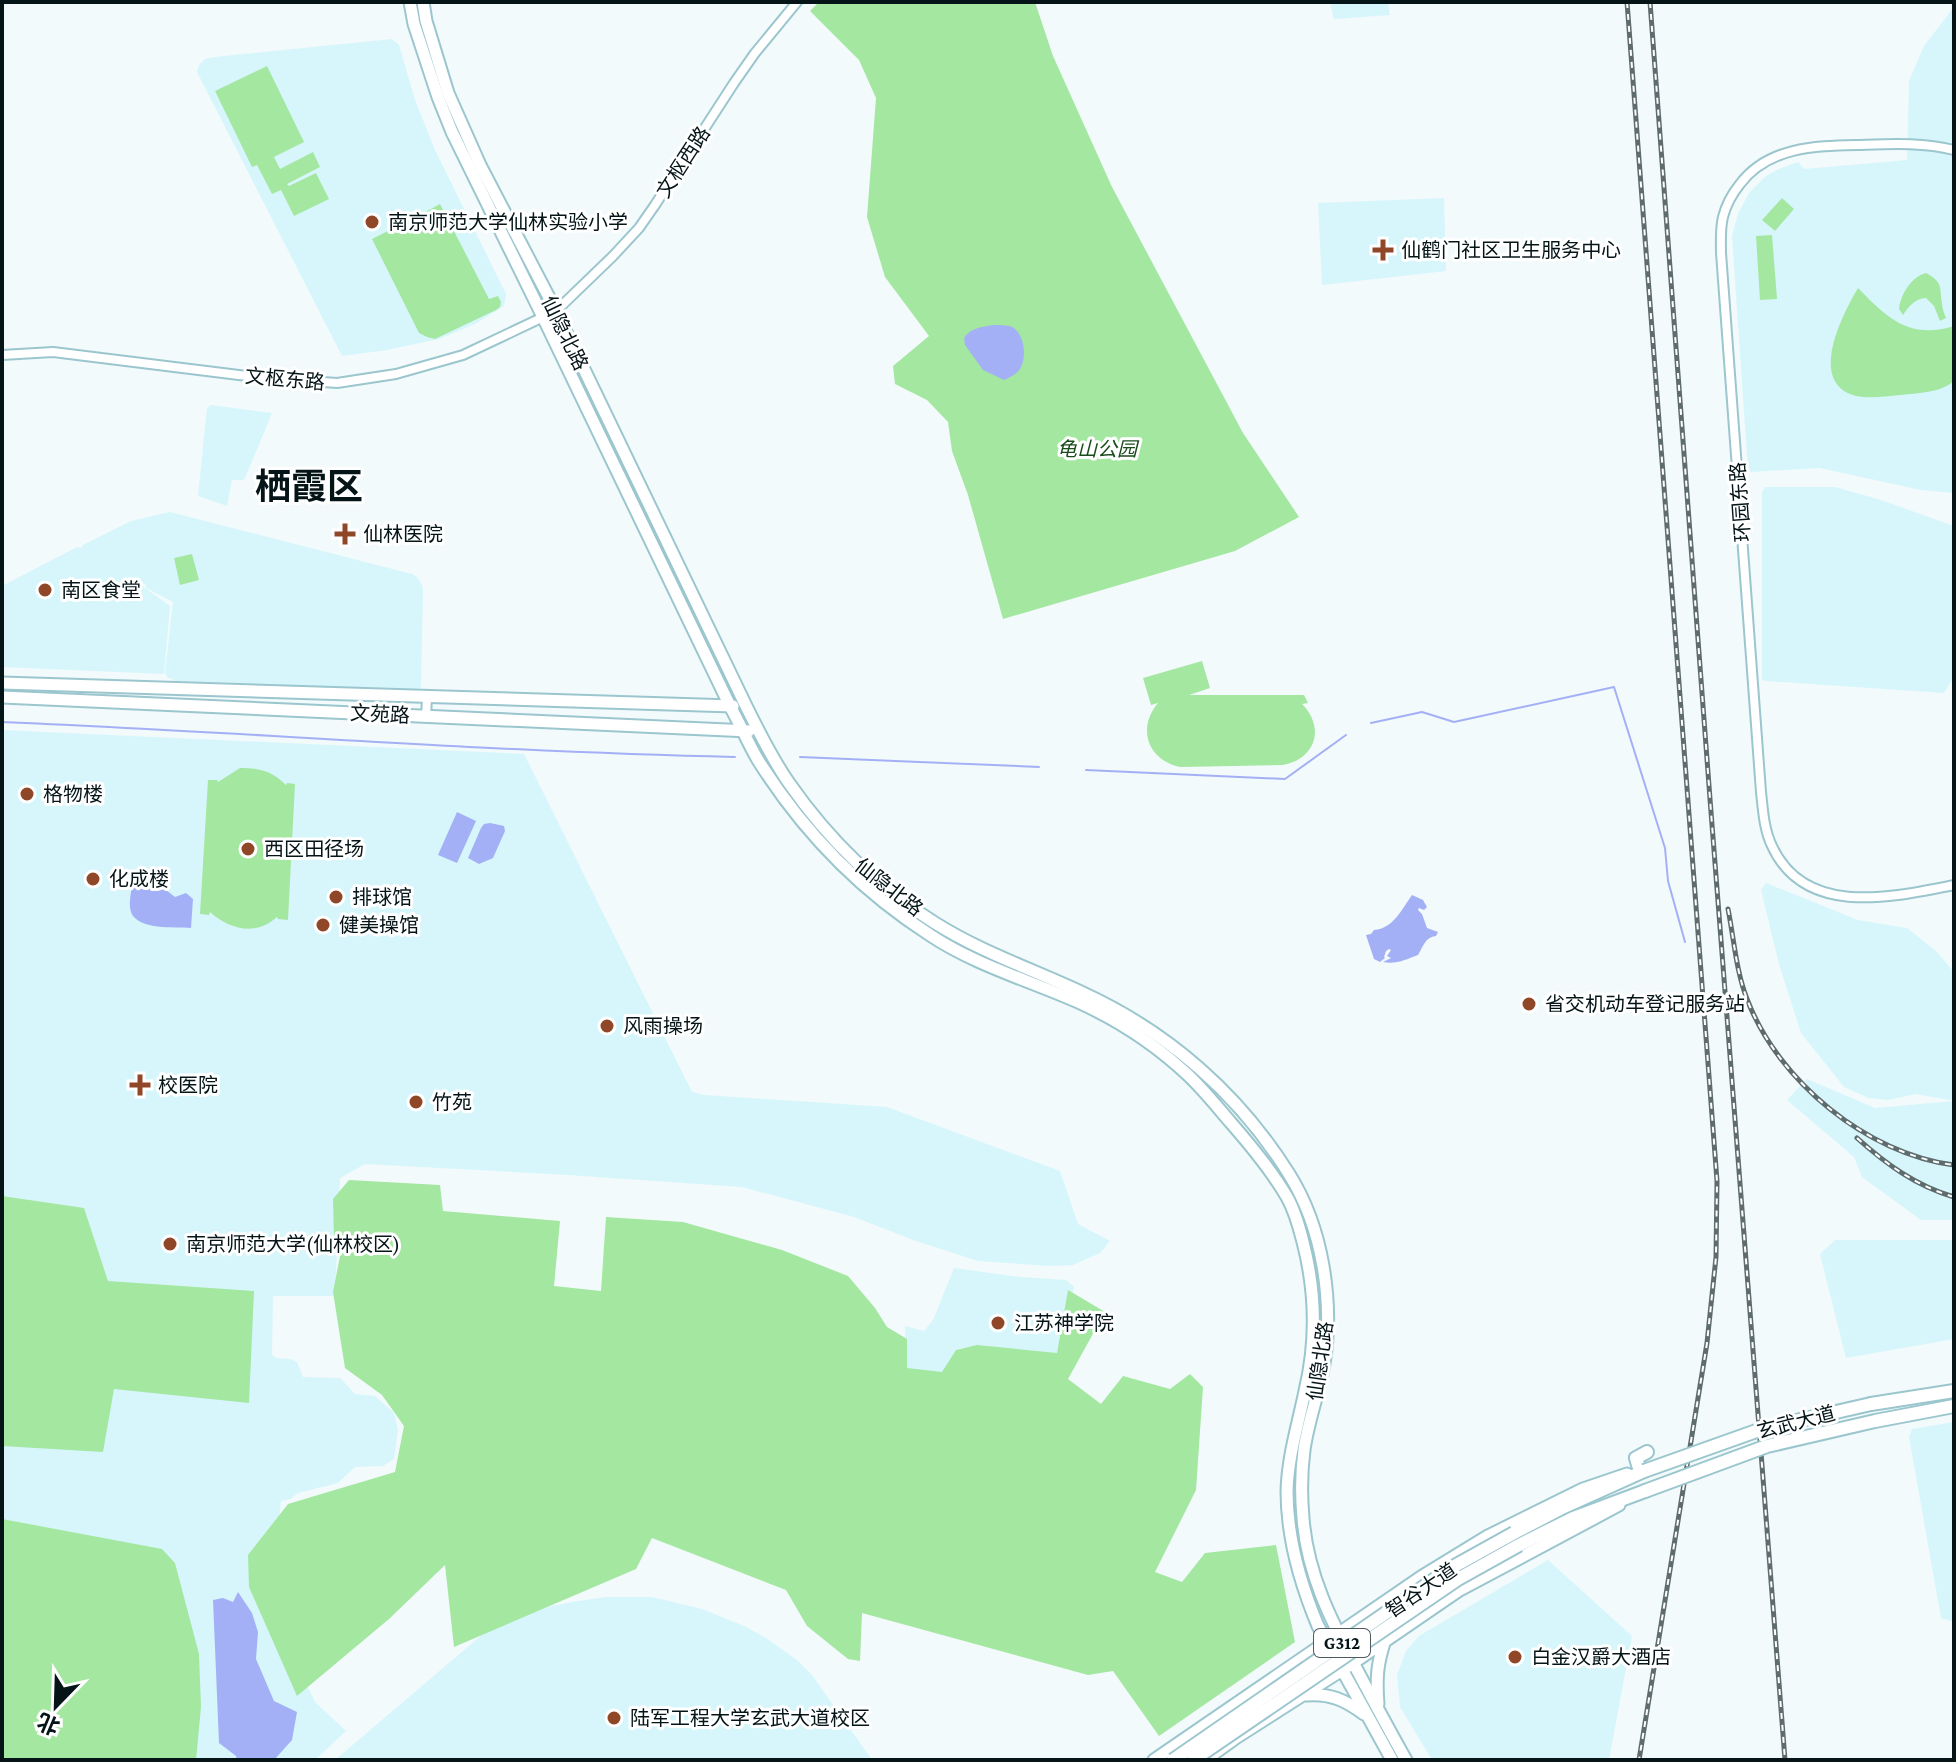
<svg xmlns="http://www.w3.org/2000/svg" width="1956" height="1762" font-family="'Crimson Pro','Noto Sans SC',serif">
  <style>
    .built { fill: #d6f6fc }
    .green { fill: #a4e7a1 }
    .water { fill: #a4b0f6 }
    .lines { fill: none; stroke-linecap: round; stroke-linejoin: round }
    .stream { stroke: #a4b0f6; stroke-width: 2 }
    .minor-casing { stroke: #9bc6ce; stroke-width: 12 }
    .major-casing { stroke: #9bc6ce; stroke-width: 15 }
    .highway-casing { stroke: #9bc6ce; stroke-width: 16 }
    .minor { stroke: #fff; stroke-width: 8 }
    .major { stroke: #fff; stroke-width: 11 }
    .highway { stroke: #fff; stroke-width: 12 }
    .rail-casing { stroke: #5f6c6e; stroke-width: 5 }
    .rail { stroke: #fff; stroke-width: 2; stroke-dasharray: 6; stroke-linecap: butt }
    .highway-bridge-casing { stroke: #9bc6ce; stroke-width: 16; stroke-linecap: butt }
    .highway-bridge { stroke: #fff; stroke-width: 12 }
    .poi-dot { fill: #904727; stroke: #fff; stroke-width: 3 }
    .labels { text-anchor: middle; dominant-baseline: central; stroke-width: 6; stroke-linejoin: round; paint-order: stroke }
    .shield { fill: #fff; stroke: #4f5a5d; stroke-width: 2 }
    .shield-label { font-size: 18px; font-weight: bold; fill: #041417 }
    .street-label { font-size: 20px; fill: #041417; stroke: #fff }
    .poi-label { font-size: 20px; fill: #041417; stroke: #fff; text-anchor: start }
    .park-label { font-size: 20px; font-style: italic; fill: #1b4c1c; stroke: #fff }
    .town-label { font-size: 36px; font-weight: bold; fill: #041417; stroke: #fff }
  </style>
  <rect width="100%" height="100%" fill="#f2fafc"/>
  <!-- built -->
  <g class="built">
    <path d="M1330,2h58l2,13 -56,4z"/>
    <path d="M1954,7v486l-33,-3 -101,-22 -69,4 -3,-2 -16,-234 6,-22 11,-21 17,-17 13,-7 19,-7 6,7 103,-9 2,-79 15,-35z"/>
    <path d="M392,39l7,6 16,55 20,50 71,144 -2,12 -29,18 -36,15 -52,11 -45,6 -145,-284 2,-7 6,-6 10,-2z"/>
    <path d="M1444,198l2,73 -124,14 -4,-82z"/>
    <path d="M211,405l61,8 -27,65 -2,2h-11l-5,26 -29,-10 9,-88z"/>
    <path d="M1765,487h70l46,13 73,26v151l-10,16 -179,-12 -3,-1v-188z"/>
    <path d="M170,512l242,62 5,3 5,8 1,6 -2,94 -1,4 -3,1 -241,-9 -9,-4 -2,-4 8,-71 -27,-14v-3l-15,-7 39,28 -6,68 -162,-7v-81l75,-39 4,1 2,-3 48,-24z"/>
    <path d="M2,730l522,24 168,338 12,3 183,12 173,64 18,53 32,17 -10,12 -27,12 -23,1 -72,-5 -62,-20 -62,-24 -112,-30 -174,-12 -203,-11 -25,14 -5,118h-62l-1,59 4,3 14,1 7,3 6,15 37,1 15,16 20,2 19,17 4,17 -4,29 -11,7 -28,1 -17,16 -40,10 -8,6 -9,2 -8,79 -6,24 48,98 31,29 -31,29h-313z"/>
    <path d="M1766,883l92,37 49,8 29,23 18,21v127l-5,1 -33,-6 -28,6 -19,-2 -25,-11 -43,-54 -22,-69 -18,-74z"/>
    <path d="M1807,1079l68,29 79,-7v119h-33l-59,-43 -8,-20 -67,-57z"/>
    <path d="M1835,1240h119v99l-108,19 -26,-104z"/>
    <path d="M954,1268l66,9 46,3 8,7 -18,69 -96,-8 -9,29 -45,-7 -1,-44 19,5 9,-11z"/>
    <path d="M1954,1422v200l-13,-4 -32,-181 3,-8z"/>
    <path d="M1548,1560l84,76 -23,124h-177l-32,-53 -3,-32 9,-24 13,-15z"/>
    <path d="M605,1597h47l50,12 42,17 22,12 31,22 15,15 60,85h-537l169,-144 68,-14z"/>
  </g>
  <!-- green -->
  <g class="green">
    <path d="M819,2h216l18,54 59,131 131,246 56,84 -64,34 -232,68 -35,-124 -16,-44 -4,-29 -21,-22 -32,-16 -2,-18 36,-30 -44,-59 -18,-60 9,-119 -17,-38 -49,-49z"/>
    <path d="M267,66l37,76 -30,15 6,12 33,-17 7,15 -33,17 2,2 27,-13 13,26 -35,17 -13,-26 -9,4 -15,-29 -5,2 -37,-76z"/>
    <path d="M1782,198l12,11 -19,22 -13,-11z"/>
    <path d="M440,204l49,95 9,-3 3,6 -1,5 -4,3 -61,29 -8,-2 -8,-4 -47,-94 16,-8 13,-12 19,-4z"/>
    <path d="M1772,235l5,64 -17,1 -4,-64z"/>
    <path d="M1926,273c18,10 13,14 16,30 0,5 2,10 4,15l-6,3 -6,-15 -8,-8c-10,0 -18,9 -23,17l-4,-6c2,-15 12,-32 27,-36z"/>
    <path d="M1858,288c29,30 52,52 96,38v55c-14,12 -36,12 -54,14 -13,1 -30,4 -44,1 -49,-13 -14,-81 2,-108z"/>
    <path d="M192,554l7,26 -19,5 -6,-27z"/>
    <path d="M1202,661l8,27 -21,7h115l4,8 -6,1c24,24 13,56 -20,61l-102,2c-33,-7 -43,-39 -22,-64l-7,2 -8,-27z"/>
    <path d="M240,768c19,0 32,3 46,17l1,-2 8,1 -7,136 -10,-1 -1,-2c-21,19 -47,13 -67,-5l-1,3 -9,-1 8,-134h9l1,2z"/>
    <path d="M349,1180l91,5 3,26 117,10 -6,65 47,5 5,-74 77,5 99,28 66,26 27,32 12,19 20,12v29l35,4 14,-22 21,-5 80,8 11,-63 37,22 -37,67 33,25 22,-28 47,13 20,-15 13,13 -7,103 -41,82 27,10 23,-29 71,-8 19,97 -136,94 -46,-65 -25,4 -226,-62 -2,48 -12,-2 -41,-33 -21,-36 -134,-52 -16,31 -182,78 -9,-82 -56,54 -92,77 -48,-109 -1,-32 40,-51 107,-32 9,-46 -22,-31 -37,-27 -12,-76 8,-41 -7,-10 -1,-42z"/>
    <path d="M2,1196l82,12 24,73 146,10 -5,112 -135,-14 -11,63 -101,-6z"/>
    <path d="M2,1519l160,30 13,14 24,91 2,53 -5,53h-194z"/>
  </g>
  <!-- water -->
  <g class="water">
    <path d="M993,325c6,0 14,0 19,2 13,7 15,31 8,42 -4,6 -10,8 -16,11l-21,-10 -18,-25 -1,-7c6,-10 18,-11 29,-13z"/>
    <path d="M457,812l19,9 -19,42 -19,-8z"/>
    <path d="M490,823l14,3 1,5 -12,27 -14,6 -11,-6 13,-30 3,-4z"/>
    <path d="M133,879l12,2 8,7 8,-2 14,11 11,-4 7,6 -2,29c-16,-1 -54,2 -60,-16 -3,-9 1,-24 2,-33z"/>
    <path d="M1412,895l11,5 4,7 -3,3 -5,-2 -1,2 4,4 5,14 11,4 -2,4c-11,1 -13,11 -18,19 -11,4 -22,10 -35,7l8,-4 -4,-2 4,-6 -2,-1 -3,2 -2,6 1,1 -5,4 -6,-3 -8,-24 5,-1 3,-4c19,-1 28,-21 38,-35z"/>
    <path d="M238,1592l14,21 6,19 -2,27 18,42 23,11 -5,28 -18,20h-37l-1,-4 -17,-13 -6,-143 10,-2 10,4z"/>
  </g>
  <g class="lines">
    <!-- stream -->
    <g class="stream">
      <path d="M2,722c244,10 488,30 733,35"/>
      <path d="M1371,723l51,-11 32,10 160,-35 51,161 3,33 17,61"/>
      <path d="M800,757l239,10"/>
      <path d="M1086,770l199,9 61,-44"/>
    </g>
    <!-- minor casing -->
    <g class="minor-casing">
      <g id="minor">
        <path d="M1954,150c-32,-8 -64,-6 -97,-5 -43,1 -89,2 -117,39 -8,10 -14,21 -17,33 -3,12 -2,24 -2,36l40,539c2,18 3,38 11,54 33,72 121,51 182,39"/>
        <path d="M2,355l51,-3 202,25 82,6 59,-9 67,-19 93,-44 57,-55 26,-28 16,-23 79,-122 21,-30 42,-51"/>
        <path d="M426,716l1,-18"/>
      </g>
    </g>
    <!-- major casing -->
    <g class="major-casing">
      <g id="major">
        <path d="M410,2l4,22 24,73 14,35 91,185 187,389c10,18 18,37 28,54 44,70 102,130 172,175 45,30 98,45 148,67 40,18 78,43 110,73 16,15 30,33 44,49 20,23 40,47 55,73 8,14 12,29 16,45 13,50 14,99 2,149 -7,34 -17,65 -18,100 0,47 13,92 31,135l74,134"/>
        <path d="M423,2l3,19 22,72 32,72 76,146 190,395c13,26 26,53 43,77 39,56 88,104 146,140 46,29 99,47 148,70 85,39 156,101 206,181 34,54 45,128 35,190 -5,29 -16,57 -20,86 -3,23 -3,46 -1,68 4,56 29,104 54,152 16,30 32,60 49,90"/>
        <path d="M2,683l731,23"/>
        <path d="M2,697l747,34"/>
        <path d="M1306,1695c24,-2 39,5 58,19"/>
        <path d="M1378,1704c-2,-26 -1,-40 7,-64"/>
        <path d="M1154,1760l267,-183 67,-41 95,-47 44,-15"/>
        <path d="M1205,1760l32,-23 116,-74 105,-72 161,-86"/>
      </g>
    </g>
    <!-- highway casing -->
    <g class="highway-casing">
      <g id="highway">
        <path d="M1871,1404l83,-13"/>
        <path d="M1875,1421l79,-15"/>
        <path d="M1514,1533l50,-26 80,-36 -6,-6 -2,-7 11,-6"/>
        <path d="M1519,1545l54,-27 72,-27"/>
      </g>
    </g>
    <!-- minor -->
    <use href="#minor" class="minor"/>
    <!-- major -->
    <use href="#major" class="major"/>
    <!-- highway -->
    <use href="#highway" class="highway"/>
    <!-- rail casing -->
    <g class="rail-casing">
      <g id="rail">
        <path d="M1627,2l90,1179 -1,76 -9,86 -68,417"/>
        <path d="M1650,2l60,797 75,961"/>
        <path d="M1728,909c6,30 8,62 19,90 31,82 120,155 207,166"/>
        <path d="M1857,1138c29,26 59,48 97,59"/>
      </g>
    </g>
    <!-- rail -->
    <use href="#rail" class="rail"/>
    <!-- highway-bridge casing -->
    <g class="highway-bridge-casing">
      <g id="highway-bridge">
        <path d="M1644,1471l118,-42 109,-25"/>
        <path d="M1645,1491l122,-45 108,-25"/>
        <path d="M1173,1760l278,-192 63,-35"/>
        <path d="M1193,1760l265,-181 61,-34"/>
      </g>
    </g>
    <!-- highway-bridge -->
    <use href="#highway-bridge" class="highway-bridge"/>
  </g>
  <!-- markers -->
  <g class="poi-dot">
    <circle cx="372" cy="222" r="8"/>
    <path d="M1379 238h8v8h8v8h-8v8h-8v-8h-8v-8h8z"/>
    <path d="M341 522h8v8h8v8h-8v8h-8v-8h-8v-8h8z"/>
    <circle cx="45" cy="590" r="8"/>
    <circle cx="27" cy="794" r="8"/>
    <circle cx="248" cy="849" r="8"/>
    <circle cx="93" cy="879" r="8"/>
    <circle cx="336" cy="897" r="8"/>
    <circle cx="323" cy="925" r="8"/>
    <circle cx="1529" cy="1004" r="8"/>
    <circle cx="607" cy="1026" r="8"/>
    <path d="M136 1073h8v8h8v8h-8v8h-8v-8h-8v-8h8z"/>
    <circle cx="416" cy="1102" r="8"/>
    <circle cx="170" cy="1244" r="8"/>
    <circle cx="998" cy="1323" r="8"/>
    <circle cx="1515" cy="1657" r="8"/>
    <circle cx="614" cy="1718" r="8"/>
  </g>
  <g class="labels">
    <!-- shield labels -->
    <rect class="shield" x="1314" y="1629" width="56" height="28" rx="6"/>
    <g class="shield-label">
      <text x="1342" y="1643">G312</text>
    </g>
    <!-- street labels -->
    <g class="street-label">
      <text transform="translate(683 162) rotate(-57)">文枢西路</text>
      <text transform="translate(565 333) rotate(64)">仙隐北路</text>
      <text transform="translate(285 379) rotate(5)">文枢东路</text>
      <text transform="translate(1740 502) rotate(-94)">环园东路</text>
      <text transform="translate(380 714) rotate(3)">文苑路</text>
      <text transform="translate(889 887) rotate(38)">仙隐北路</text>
      <text transform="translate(1320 1361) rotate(-82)">仙隐北路</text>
      <text transform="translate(1796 1422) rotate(-14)">玄武大道</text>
      <text transform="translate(1421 1590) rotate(-34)">智谷大道</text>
    </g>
    <!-- poi labels -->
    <g class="poi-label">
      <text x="388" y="222">南京师范大学仙林实验小学</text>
      <text x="1401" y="250">仙鹤门社区卫生服务中心</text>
      <text x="363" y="534">仙林医院</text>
      <text x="61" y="590">南区食堂</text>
      <text x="43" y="794">格物楼</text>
      <text x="264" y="849">西区田径场</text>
      <text x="109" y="879">化成楼</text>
      <text x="352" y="897">排球馆</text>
      <text x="339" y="925">健美操馆</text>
      <text x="1545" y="1004">省交机动车登记服务站</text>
      <text x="623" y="1026">风雨操场</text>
      <text x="158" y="1085">校医院</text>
      <text x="432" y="1102">竹苑</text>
      <text x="186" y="1244">南京师范大学(仙林校区)</text>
      <text x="1014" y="1323">江苏神学院</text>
      <text x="1531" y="1657">白金汉爵大酒店</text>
      <text x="630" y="1718">陆军工程大学玄武大道校区</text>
    </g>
    <!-- park labels -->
    <g class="park-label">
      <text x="1097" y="449">龟山公园</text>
    </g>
    <!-- town labels -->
    <g class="town-label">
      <text x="309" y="487">栖霞区</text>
    </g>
  </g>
  <!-- border -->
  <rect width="1956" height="1762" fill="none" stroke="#041417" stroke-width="8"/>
  <!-- north arrow -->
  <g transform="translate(56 1706) rotate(203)" stroke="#ffffff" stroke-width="6" paint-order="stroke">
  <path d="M0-6L14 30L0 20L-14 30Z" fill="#041417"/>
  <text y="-12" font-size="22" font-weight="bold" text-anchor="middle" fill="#041417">北</text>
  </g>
</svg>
